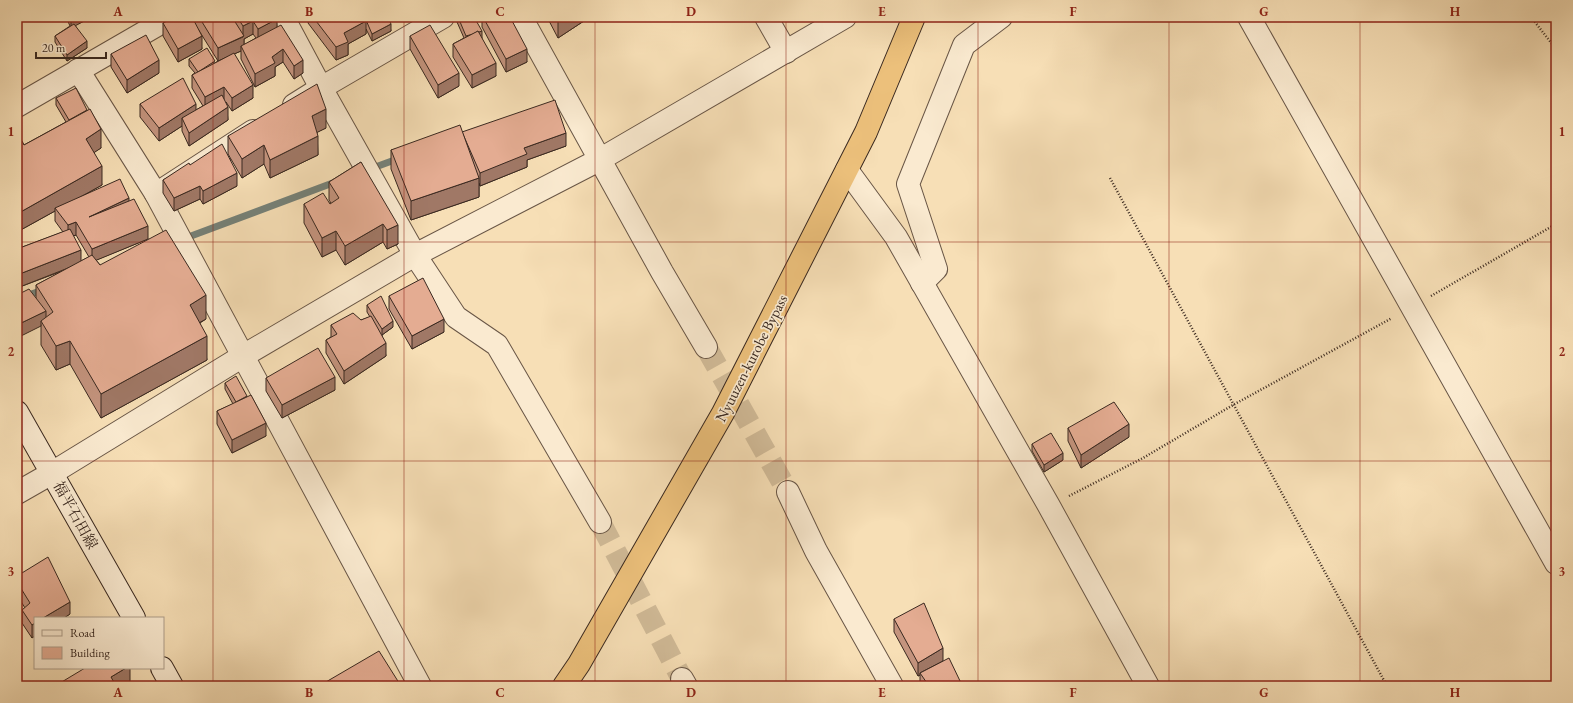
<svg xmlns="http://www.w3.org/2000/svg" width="1573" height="703" font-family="'EB Garamond','Noto Serif JP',serif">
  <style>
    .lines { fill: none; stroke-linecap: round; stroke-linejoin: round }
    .stream { stroke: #758178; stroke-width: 7 }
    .minor-tunnel { stroke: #d1bb98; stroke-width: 22; stroke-dasharray: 22 11; stroke-linecap: butt }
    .minor-casing { stroke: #695646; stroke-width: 24 }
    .tertiary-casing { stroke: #695646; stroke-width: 24 }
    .secondary-casing { stroke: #3a2920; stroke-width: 24 }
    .trunk-casing { stroke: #3a2920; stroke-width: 24 }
    .path { stroke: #3a2920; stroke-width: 2.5; stroke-dasharray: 1 2; stroke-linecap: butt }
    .minor { stroke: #faead0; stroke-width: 22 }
    .tertiary { stroke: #faead0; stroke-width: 22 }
    .secondary { stroke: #faead0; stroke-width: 22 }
    .trunk { stroke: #ecc07b; stroke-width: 22 }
    .wall { fill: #c4947e; stroke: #3a2920; fill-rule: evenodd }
    .shaded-wall { fill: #a07866; stroke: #3a2920 }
    .building { fill: #e4ac92; stroke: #3a2920 }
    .grid { fill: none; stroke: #8f2418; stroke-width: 1; stroke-opacity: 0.55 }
    .labels { text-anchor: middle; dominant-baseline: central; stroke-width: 3.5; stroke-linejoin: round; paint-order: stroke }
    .street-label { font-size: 15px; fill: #3a2920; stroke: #faead0 }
    .neatline { fill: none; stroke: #8f2418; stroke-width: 1.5 }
    .grid-label { font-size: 13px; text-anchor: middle; font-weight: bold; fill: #8f2418 }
  </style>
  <rect width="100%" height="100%" fill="#f7dfb6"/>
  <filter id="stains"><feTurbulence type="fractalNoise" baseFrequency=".005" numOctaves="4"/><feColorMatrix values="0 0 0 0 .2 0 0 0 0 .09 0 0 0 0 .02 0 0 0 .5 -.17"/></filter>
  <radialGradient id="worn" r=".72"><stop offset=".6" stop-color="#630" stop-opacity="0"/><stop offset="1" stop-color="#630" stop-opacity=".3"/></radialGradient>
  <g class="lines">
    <!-- stream -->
    <g class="stream">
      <path d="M370,169l30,-11"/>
      <path d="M183,239l155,-58"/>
      <path d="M17,299l26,-9"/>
    </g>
    <!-- minor-tunnel -->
    <g class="minor-tunnel">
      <path d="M706,347l82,145"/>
      <path d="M600,522l82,157"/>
    </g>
    <!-- minor casing -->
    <g class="minor-casing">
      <g id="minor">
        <path d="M283,17l38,71 122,-71"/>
        <path d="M521,17l141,255 44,75"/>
        <path d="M766,17l20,35"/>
        <path d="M1249,17l307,546"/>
        <path d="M78,70l78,124 264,492"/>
        <path d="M294,105l27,-17 94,167 41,62 41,28 103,177"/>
        <path d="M17,106l154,-89"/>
        <path d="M156,194l97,-63"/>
        <path d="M922,283l14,-14 -28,-85 56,-139 37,-28"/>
        <path d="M788,492l28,59 76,135"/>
        <path d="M17,493l35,-20 191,-117 172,-101 184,-95 246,-143"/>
        <path d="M682,679l4,7"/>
      </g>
    </g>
    <!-- tertiary casing -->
    <g class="tertiary-casing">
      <path id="tertiary" d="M847,170l49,67 153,269 99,180"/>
    </g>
    <!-- secondary casing -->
    <g class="secondary-casing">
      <g id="secondary">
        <path d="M17,412l117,206"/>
        <path d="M162,668l10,18"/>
      </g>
    </g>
    <!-- trunk casing -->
    <g class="trunk-casing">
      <path id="trunk" d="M564,686l15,-22 144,-251 143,-281 48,-115"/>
    </g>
    <!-- path -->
    <g class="path">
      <path d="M1531,17l25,32"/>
      <path d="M1110,178l277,508"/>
      <path d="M1431,296l125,-72"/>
      <path d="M1069,496l74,-38 90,-53 159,-87"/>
    </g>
    <!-- minor -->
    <use href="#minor" class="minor"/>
    <!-- tertiary -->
    <use href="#tertiary" class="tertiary"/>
    <!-- secondary -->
    <use href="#secondary" class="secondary"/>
    <!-- trunk -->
    <use href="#trunk" class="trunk"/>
  </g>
  <!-- wall -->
  <g class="wall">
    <path d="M66,17h26l-17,8 12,23 -20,13 -12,-19v-6l15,-10z"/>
    <path d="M193,17h83l1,10 26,46 -9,6 -11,-17 -8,5v9l-20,11 -14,-28v-8l-7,3 19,44 -21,13 -6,-9 2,18 -39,26 -7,-15v-5l-23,15 -19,-24v-13l56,6 7,-4 -11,-18v-13l3,-2 -6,-7v-7l26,4 3,-2 -20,-32 4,20 -24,13 -15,-26v-13l30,-4zM253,34l3,4 -12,7v-6z"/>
    <path d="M308,17h56l2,3 -2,-3h24l3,14 -19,10 -6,-12v5l-18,10v11l-12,5 -28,-37z"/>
    <path d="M457,17h17l22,59 -24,12 -19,-31v-13l11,-6 -7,-16z"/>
    <path d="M482,17h28l17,45 -21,10 -24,-45z"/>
    <path d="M547,17h43l-32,21z"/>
    <path d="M410,36l49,50 -21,12 -28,-49z"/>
    <path d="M111,54l48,19 -32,20 -16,-26z"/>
    <path d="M56,98l31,12 14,38 -7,4 8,33 -18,10 45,6 19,38 -52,21 4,5 106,54 -6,4 7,37 -106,58 -31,-54 -14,6 -15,-25v-19l-5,-28v-13l29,-15 -48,18v-39l46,-17 -8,-11v-10l-38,21v-100l7,13 42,-23 -10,-17zM76,235l13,22 -8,4 -8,-25z"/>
    <path d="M326,128l-9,4 1,23 -48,23 -6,-14 -22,14 -14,-24v-18z"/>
    <path d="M462,134l104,12 -39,14v7l-47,19 -1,-3v14l-68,23 -20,-51v-19z"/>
    <path d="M361,162l37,82 -11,5 -4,-7 -38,23 -9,-15 -14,7 -18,-34v-19l27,-1 -2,-3v-18z"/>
    <path d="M190,165l47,21 -34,18 -3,-5 -26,12 -11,-18v-13z"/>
    <path d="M389,296l55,36 -32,17 -23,-40z"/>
    <path d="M367,305l26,22 -11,8 4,21 -42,28 -18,-31v-13l5,-3v-12l30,-5 9,-3 -3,-5z"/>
    <path d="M266,378l69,12 -53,28 -16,-27z"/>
    <path d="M225,383l22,14 19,39 -34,17 -15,-29v-13l16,-7 -8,-15z"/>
    <path d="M1068,428l61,9 -48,31 -13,-27z"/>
    <path d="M1032,444l31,16 -19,12 -12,-21z"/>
    <path d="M17,576l53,38 -6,4h-29l-3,20 -10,-15v-13l3,-2 -8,-13z"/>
    <path d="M894,619l49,42 18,25h-41v-11l-2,1 -24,-44z"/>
  </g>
  <!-- shaded-wall -->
  <g class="shaded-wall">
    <path d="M71,17h21l-21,11z"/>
    <path d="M561,17h29l-32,21v-19z"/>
    <path d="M277,19v13l-19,10v-13z"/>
    <path d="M253,21v13l-9,5v10l-3,-3v5l-23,10v-13l25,-11v-11z"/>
    <path d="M366,21v13l-18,10v11l-12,5v-13l8,-14z"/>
    <path d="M391,24v7l-19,10v-7z"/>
    <path d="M482,31v7l-16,4v-6z"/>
    <path d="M202,36v13l-24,13v-13z"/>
    <path d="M87,41v7l-20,13v-6z"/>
    <path d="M283,49v13l-8,5v9l-20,11v-13l17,-17z"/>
    <path d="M527,49v13l-21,10v-13z"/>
    <path d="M159,60v13l-32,20v-13z"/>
    <path d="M303,60v13l-9,6v-13z"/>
    <path d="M496,63v13l-24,12v-13z"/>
    <path d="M459,73v13l-21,12v-13z"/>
    <path d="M253,85v13l-21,13v-13z"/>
    <path d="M224,87v13l-19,10v-13z"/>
    <path d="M196,104v13l-14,1v8l-23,15v-13z"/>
    <path d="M228,107v13l-39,26v-13z"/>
    <path d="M326,109v19l-14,7v-19z"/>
    <path d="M101,129v19l-15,10v-19z"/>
    <path d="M566,133v13l-39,14v7l-47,19v-13l44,-25z"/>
    <path d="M318,136v19l-48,23v-18z"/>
    <path d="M264,145v19l-22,14v-19z"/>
    <path d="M102,166v19l-45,25 -2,-2v3l-38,21v-18z"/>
    <path d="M237,173v13l-34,18v-13z"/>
    <path d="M479,178v19l-68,23v-19z"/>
    <path d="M200,186v13l-26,12v-13z"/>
    <path d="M129,198v13l-40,6z"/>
    <path d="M76,222v13l-8,3v-13z"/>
    <path d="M383,224v18l-38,23v-19z"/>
    <path d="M398,225v19l-11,5v-19z"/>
    <path d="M148,226v13l-56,23v-13z"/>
    <path d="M336,231v19l-14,7v-19z"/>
    <path d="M81,250v13l-64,25v-13z"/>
    <path d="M206,295v24l-16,9v-23z"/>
    <path d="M46,311v12l-5,-2v5l-24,12v-13z"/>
    <path d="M444,319v13l-32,17v-13z"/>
    <path d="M393,321v6l-11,8v-6z"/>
    <path d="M207,336v24l-106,58v-24z"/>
    <path d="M70,341v23l-14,6v-24z"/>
    <path d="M386,343v13l-42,28v-13z"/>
    <path d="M335,377v13l-53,28v-13z"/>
    <path d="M266,423v13l-34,17v-13z"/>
    <path d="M1129,424v13l-48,31v-13z"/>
    <path d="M1063,453v7l-19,12v-7z"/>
    <path d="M70,602v12l-6,4h-21z"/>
    <path d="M35,623v13l-3,2v-13z"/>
    <path d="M943,648v13l-23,12v2l-2,1v-13z"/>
    <path d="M126,668h4v18h-19v-9z"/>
    <path d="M961,683v3h-5z"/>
  </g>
  <!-- building -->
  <g class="building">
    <path d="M175,17h17l10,19 -24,13 -15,-26z"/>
    <path d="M199,17h33l12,19 -26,12z"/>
    <path d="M237,17h39l1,2 -19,10 -5,-8 -10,5z"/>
    <path d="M313,17h51l2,4 -22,12 4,9 -12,5z"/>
    <path d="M373,17h15l3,7 -19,10 -6,-14z"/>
    <path d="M458,17h16l8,14 -3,1 -1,-1 -5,3 -7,2z"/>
    <path d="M483,17h27l17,32 -21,10z"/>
    <path d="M74,24l13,17 -20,14 -12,-19z"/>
    <path d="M281,25l22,35 -9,6 -11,-17 -11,8 3,6 -20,11 -14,-28z"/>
    <path d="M430,25l29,48 -21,12 -28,-49z"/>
    <path d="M478,31l18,32 -24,12 -19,-31z"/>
    <path d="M146,35l13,25 -32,20 -16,-26z"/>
    <path d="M207,48l8,13 -17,11 -9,-13z"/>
    <path d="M234,53l19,32 -21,13 -8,-11 -19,10 -13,-22z"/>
    <path d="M183,78l13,26 -37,24 -19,-24z"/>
    <path d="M317,84l9,25 -14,7 6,20 -48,24 -6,-15 -22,14 -14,-23z"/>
    <path d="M76,88l11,22 -18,10 -13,-22z"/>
    <path d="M222,95l6,12 -39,26 -7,-15z"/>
    <path d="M555,100l11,33 -42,15 3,6 -47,19 -18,-41z"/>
    <path d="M90,109l11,20 -15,10 16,27 -85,48v-82l7,13z"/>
    <path d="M460,125l19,53 -68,23 -20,-51z"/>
    <path d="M222,144l15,29 -34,18 -3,-5 -26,12 -11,-18 26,-17 1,2z"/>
    <path d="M361,162l37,63 -11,5 -4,-6 -38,22 -9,-15 -14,7 -18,-34 19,-11 7,11 9,-6 -10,-16z"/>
    <path d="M120,179l9,19 -40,19 45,-18 14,27 -56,23 -16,-27 -8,3 -13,-17z"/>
    <path d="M70,229l11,21 -64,25v-26z"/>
    <path d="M166,230l40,65 -16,10 17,31 -106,58 -31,-53 -14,5 -15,-25 12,-9 -17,-27 56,-30 8,10z"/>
    <path d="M423,278l21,41 -32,17 -23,-40z"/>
    <path d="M29,289l17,22 -29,14v-30z"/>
    <path d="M381,296l12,25 -11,8 -15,-24z"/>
    <path d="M353,313l8,7 10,-4 15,27 -42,28 -18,-31 11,-6 -6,-9z"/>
    <path d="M318,348l17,29 -53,28 -16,-27z"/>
    <path d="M236,376l11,20 -11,6 -11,-19z"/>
    <path d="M251,395l15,28 -34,17 -15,-29z"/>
    <path d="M1114,402l15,22 -48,31 -13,-27z"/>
    <path d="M1051,433l12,20 -19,12 -12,-21z"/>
    <path d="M48,557l22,45 -27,16h-8v5l-3,2 -10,-15 8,-7 -13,-21v-6z"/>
    <path d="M924,603l19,45 -25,15 -24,-44z"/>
    <path d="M379,651l22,35h-82z"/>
    <path d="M949,658l12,25 -5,3h-27l-9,-13z"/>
    <path d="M85,668h41l-15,9 5,9h-61z"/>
  </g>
  <!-- grid -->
  <path class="grid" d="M213,17v669M404,17v669M595,17v669M786,17v669M978,17v669M1169,17v669M1360,17v669M17,242h1539M17,461h1539"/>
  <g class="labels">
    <!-- street labels -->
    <g class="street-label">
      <text transform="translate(751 358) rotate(-63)">Nyuuzen-kurobe Bypass</text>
      <text transform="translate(76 515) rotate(61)">福平石田線</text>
    </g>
  </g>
  <!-- margin -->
  <rect width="1573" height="703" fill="none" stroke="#f7dfb6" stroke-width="44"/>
  <!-- legend -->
  <rect x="34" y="617" width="130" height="52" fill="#faead0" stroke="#ad9d8a"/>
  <rect x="42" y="630" width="20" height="6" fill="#faead0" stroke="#ad9d8a"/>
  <text x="70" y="637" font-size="12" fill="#3a2920">Road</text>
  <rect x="42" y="647" width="20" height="12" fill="#e4ac92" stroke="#ad9d8a"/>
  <text x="70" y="657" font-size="12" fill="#3a2920">Building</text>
  <!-- scale -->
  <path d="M36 52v6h70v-6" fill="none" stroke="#3a2920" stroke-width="2"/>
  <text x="42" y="52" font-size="12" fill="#3a2920" stroke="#faead0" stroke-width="3" paint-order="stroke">20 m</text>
  <rect x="22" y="22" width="1529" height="659" class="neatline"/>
  <g class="grid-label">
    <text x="118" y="16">A</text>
    <text x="309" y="16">B</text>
    <text x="500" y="16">C</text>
    <text x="691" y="16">D</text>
    <text x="882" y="16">E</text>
    <text x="1073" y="16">F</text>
    <text x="1264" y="16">G</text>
    <text x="1455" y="16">H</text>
    <text x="11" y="136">1</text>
    <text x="1562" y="136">1</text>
    <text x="11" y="356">2</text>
    <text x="1562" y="356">2</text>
    <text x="11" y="576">3</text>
    <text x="1562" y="576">3</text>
    <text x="118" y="697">A</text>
    <text x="309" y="697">B</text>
    <text x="500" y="697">C</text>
    <text x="691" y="697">D</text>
    <text x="882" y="697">E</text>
    <text x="1073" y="697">F</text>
    <text x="1264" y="697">G</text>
    <text x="1455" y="697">H</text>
  </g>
  <rect width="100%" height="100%" filter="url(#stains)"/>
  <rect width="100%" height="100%" fill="url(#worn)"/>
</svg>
